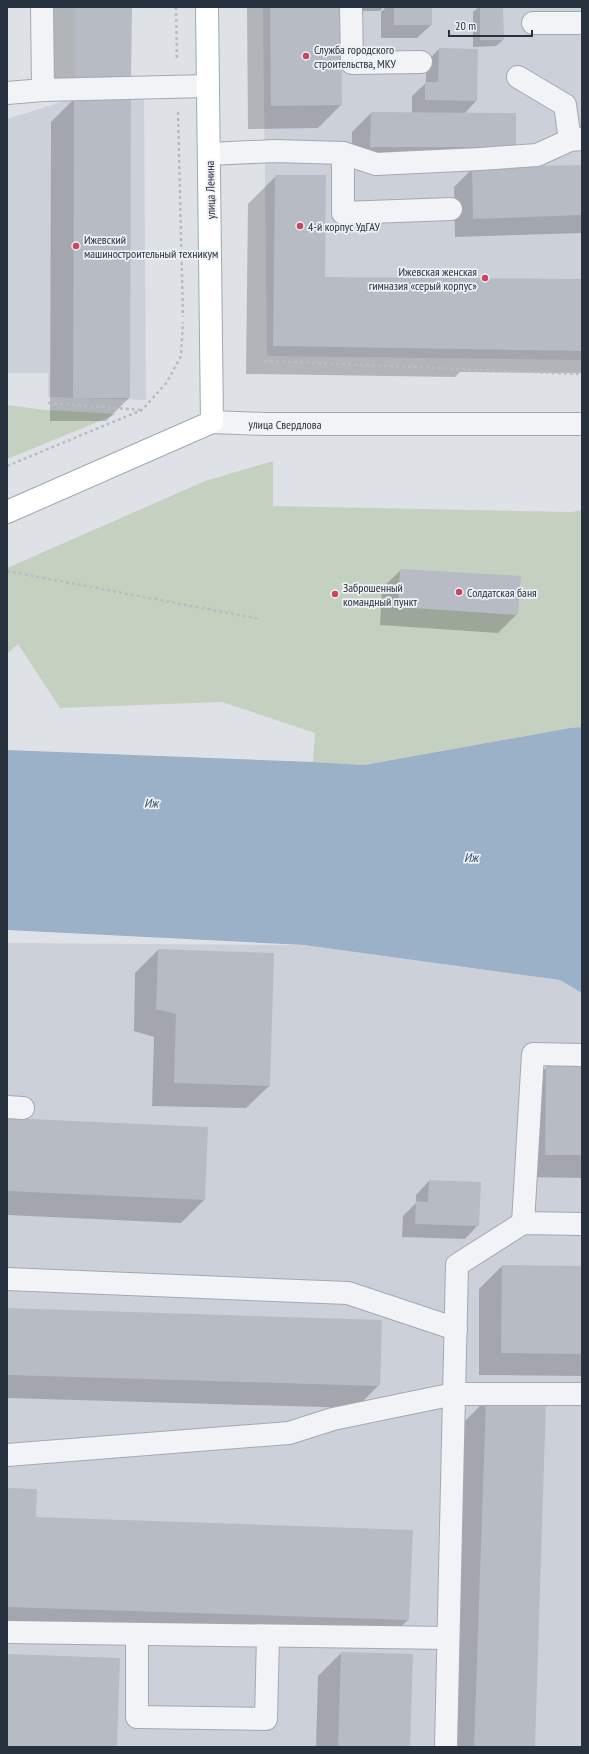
<svg xmlns="http://www.w3.org/2000/svg" width="589" height="1754" font-family="'PT Sans Narrow',sans-serif">
  <style>
    .built { fill: #ccd1d9 }
    .green { fill: #c5d1c0 }
    .water { fill: #9ab1c7 }
    .shadow { fill: #0003 }
    .building { fill: #b6bbc4 }
    .lines { fill: none; stroke-linecap: round; stroke-linejoin: round }
    .minor-casing { stroke: #a4a9b1; stroke-width: 24 }
    .major-casing { stroke: #9ea7b3; stroke-width: 24 }
    .path { stroke: #b9bdc2; stroke-width: 2.5; stroke-dasharray: 3 3; stroke-linecap: butt }
    .minor { stroke: #f1f3f6; stroke-width: 22 }
    .major { stroke: #fff; stroke-width: 22 }
    .poi-dot { fill: #ca465e; stroke: #eef1f5; stroke-width: 1.5 }
    .labels { text-anchor: middle; dominant-baseline: central; stroke-width: 3.5; stroke-linejoin: round; paint-order: stroke }
    .poi-label { font-size: 12px; fill: #28313e; stroke: #eef1f5; text-anchor: start }
    .street-label { font-size: 12px; fill: #28313e; stroke: #eef1f5 }
    .water-label { font-size: 13px; font-style: italic; fill: #335070; stroke: #eef1f5 }
  </style>
  <rect width="100%" height="100%" fill="#dee2e7"/>
  <!-- built -->
  <g class="built">
    <path d="M263,7h319v353l-315,-4z"/>
    <path d="M74,98l70,1 2,301 -98,-3v-24h-41v-254z"/>
    <path d="M7,943l297,2 256,35 22,13v754h-575z"/>
  </g>
  <!-- green -->
  <g class="green">
    <path d="M7,405l39,5 71,4 -110,45z"/>
    <path d="M273,461v45l299,6 10,-2v217l-12,1 -206,37 -51,-3 2,-29 -93,-31 -162,6 -42,-64 -11,10v-86l198,-87z"/>
  </g>
  <!-- water -->
  <path class="water" d="M582,727v266l-22,-13 -256,-35 -297,-15v-180l306,12 51,3 206,-37z"/>
  <!-- shadow -->
  <g class="shadow">
    <path d="M52,7h79l-22,92 20,299 -23,23h-56l1,-299 21,-21h-19z"/>
    <path d="M247,7h93l1,98 -23,23 -70,1z"/>
    <path d="M357,7h26l-3,4h-23z"/>
    <path d="M386,7h45v18l-14,13h-36v-26z"/>
    <path d="M479,7h23l1,33 -7,6 -23,1v-35z"/>
    <path d="M439,49l37,52 -12,13 51,32 -163,19v-33l19,-19h41v-17l14,-13v-21z"/>
    <path d="M582,166v67l-127,4 -1,-50 19,-19z"/>
    <path d="M276,176l48,102 258,2v93l-122,-1 -5,5 -209,-3 2,-170z"/>
    <path d="M401,570l116,44 -19,19 -118,-8 2,-37z"/>
    <path d="M158,950l111,136 -23,22 -94,-2 2,-69 -20,-6 1,-58z"/>
    <path d="M547,1067h35v111l-59,-1 1,-87z"/>
    <path d="M7,1119l197,81 -23,23 -174,-8z"/>
    <path d="M429,1181l49,44 -13,14 -63,-2 1,-21 13,-13v-8z"/>
    <path d="M502,1266l80,1v109l-103,-1v-86z"/>
    <path d="M7,1309l372,76 -23,23 -349,-10z"/>
    <path d="M486,1400l48,347h-81l10,-324z"/>
    <path d="M7,1489l28,29 373,102 -23,23 -378,-13z"/>
    <path d="M341,1653l68,94h-93l2,-71z"/>
  </g>
  <!-- building -->
  <g class="building">
    <path d="M75,7h57l-1,71 -56,1z"/>
    <path d="M270,7h71l1,98 -71,1z"/>
    <rect x="394" y="7" width="38" height="18"/>
    <path d="M480,7h23l1,33h-24z"/>
    <path d="M439,48l39,1 -1,52 -52,-1v-18h13z"/>
    <path d="M74,98l57,1 -1,299h-57z"/>
    <path d="M371,112l145,1v34h-146z"/>
    <path d="M582,165v50l-109,4 -1,-52z"/>
    <path d="M275,175h51l-1,102 257,2v72l-309,-5z"/>
    <path d="M400,569l121,7 -3,39 -120,-8z"/>
    <path d="M158,949l116,4 -4,133 -96,-3 2,-69 -20,-5z"/>
    <path d="M546,1066h36v89h-37z"/>
    <path d="M7,1118l201,9 -3,73 -198,-9z"/>
    <path d="M429,1180l52,2 -2,44 -64,-2 1,-23 12,1z"/>
    <path d="M502,1265l80,1v88l-81,-1z"/>
    <path d="M7,1308l375,12 -2,66 -373,-11z"/>
    <path d="M486,1399l60,2 -11,346h-61z"/>
    <path d="M7,1488l30,1 -1,28 377,13 -4,90 -402,-13z"/>
    <path d="M341,1652l72,2 -3,93h-72z"/>
    <path d="M7,1654l113,4 -3,89h-110z"/>
  </g>
  <g class="lines">
    <!-- minor casing -->
    <g class="minor-casing">
      <g id="minor">
        <path d="M42,7l1,83 165,-4"/>
        <path d="M351,7l1,56 69,-1"/>
        <path d="M533,23h49"/>
        <path d="M518,77l47,28 5,35"/>
        <path d="M7,93l36,-3"/>
        <path d="M343,153l33,11 104,-5 57,-4 33,-15 12,-1"/>
        <path d="M209,154l66,-3 68,2v60l108,-4"/>
        <path id="s1" d="M212,422l53,2h317"/>
        <path d="M7,1107l16,1"/>
        <path d="M523,1223l10,-169 49,1"/>
        <path d="M7,1279l341,14 108,36"/>
        <path d="M7,1455l282,-22 44,-14 121,-25h128"/>
        <path d="M7,1632l441,6"/>
        <path d="M137,1634v83l129,2 2,-83"/>
        <path d="M446,1747l11,-482 66,-42 59,1"/>
      </g>
    </g>
    <!-- major casing -->
    <g class="major-casing">
      <path id="major" d="M7,512l205,-90 -5,-415"/>
    </g>
    <!-- path -->
    <g class="path">
      <path d="M176,7l1,54"/>
      <path d="M178,112l5,205"/>
      <path d="M264,361l318,13"/>
      <path d="M48,403l94,7"/>
      <path d="M7,466l135,-56 25,-28 14,-26 2,-34"/>
      <path d="M7,571l253,48"/>
    </g>
    <!-- minor -->
    <use href="#minor" class="minor"/>
    <!-- major -->
    <use href="#major" class="major"/>
  </g>
  <!-- markers -->
  <g class="poi-dot">
    <circle cx="306" cy="56" r="4"/>
    <circle cx="300" cy="226" r="4"/>
    <circle cx="76" cy="246" r="4"/>
    <circle cx="485" cy="278" r="4"/>
    <circle cx="459" cy="592" r="4"/>
    <circle cx="335" cy="594" r="4"/>
  </g>
  <g class="labels">
    <!-- poi labels -->
    <g class="poi-label">
      <text x="314" y="49">Служба городского<tspan x="314" dy="14">строительства, МКУ</tspan></text>
      <text x="308" y="226">4-й корпус УдГАУ</text>
      <text x="84" y="239">Ижевский<tspan x="84" dy="14">машиностроительный техникум</tspan></text>
      <text x="477" y="271" text-anchor="end">Ижевская женская<tspan x="477" dy="14">гимназия «серый корпус»</tspan></text>
      <text x="343" y="587">Заброшенный<tspan x="343" dy="14">командный пункт</tspan></text>
      <text x="467" y="592">Солдатская баня</text>
    </g>
    <!-- street labels -->
    <g class="street-label">
      <text transform="translate(210 190) rotate(-91)">улица Ленина</text>
      <text stroke="none"><textPath href="#s1" startOffset="73">улица Свердлова</textPath></text>
    </g>
    <!-- water labels -->
    <g class="water-label">
      <text transform="translate(151 803) rotate(1)">Иж</text>
      <text x="471" y="857">Иж</text>
    </g>
  </g>
  <!-- border -->
  <rect width="589" height="1754" fill="none" stroke="#28313e" stroke-width="16"/>
  <!-- scale -->
  <path d="M449 30v6h83v-6" fill="none" stroke="#28313e" stroke-width="2"/>
  <text x="455" y="30" font-size="12" fill="#28313e" stroke="#eef1f5" stroke-width="3" paint-order="stroke">20 m</text>
</svg>
